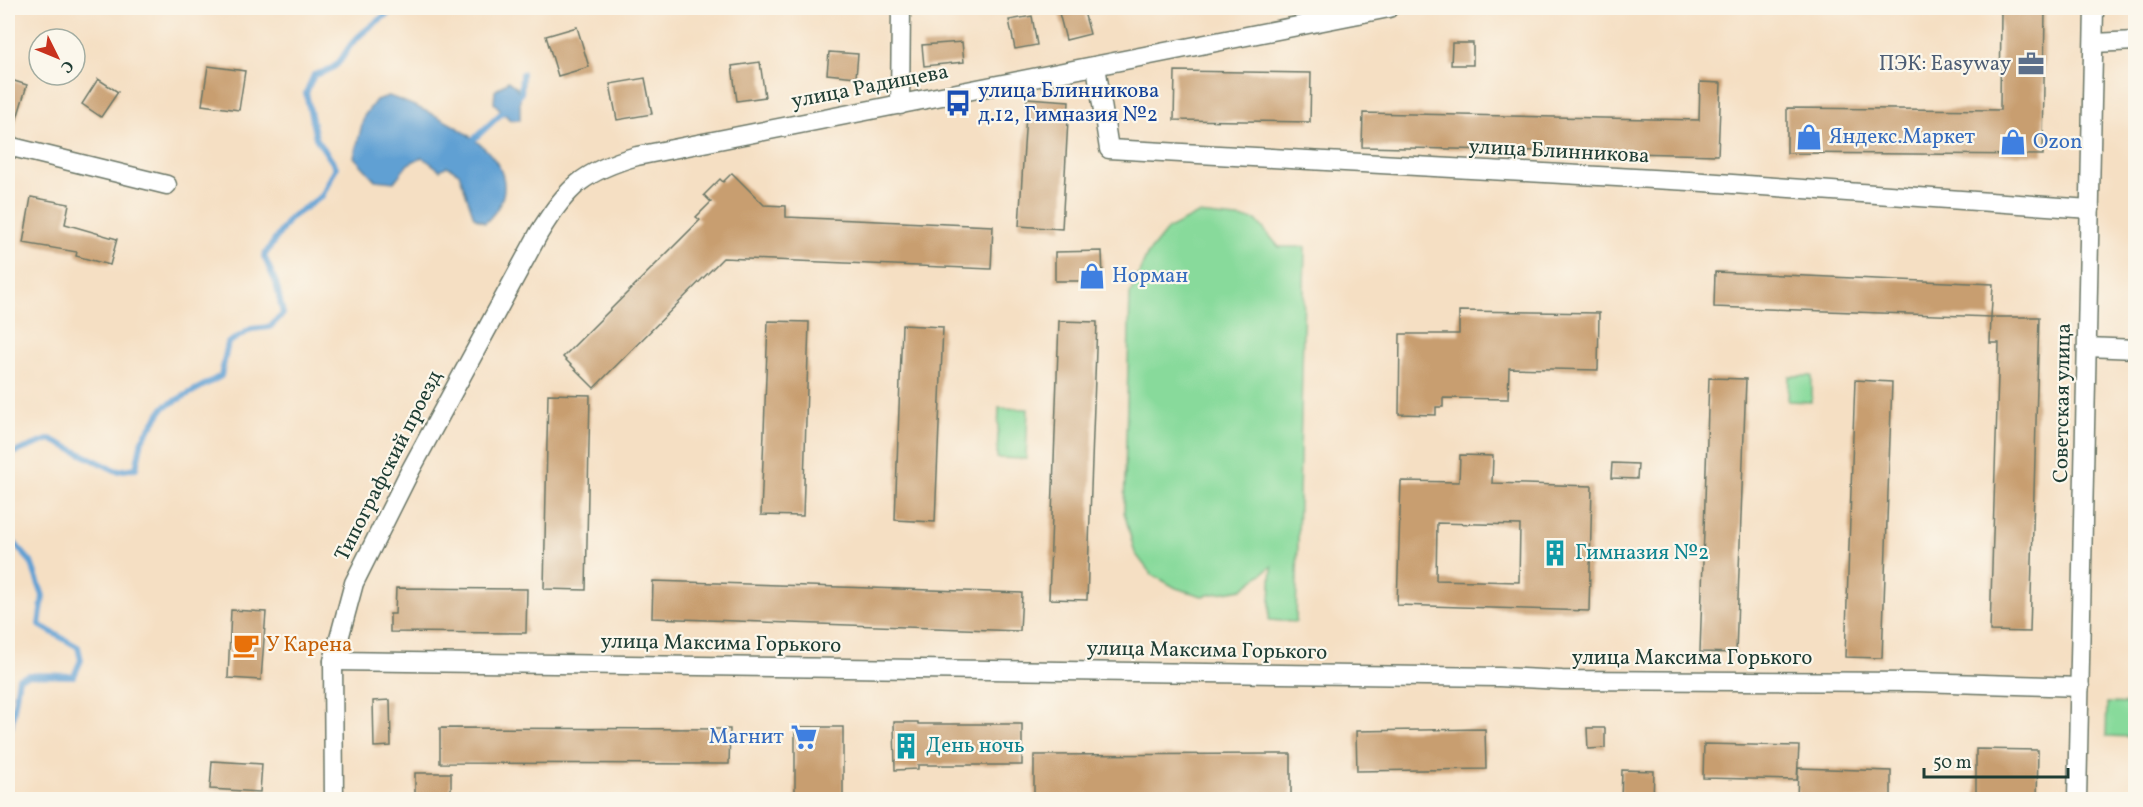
<svg xmlns="http://www.w3.org/2000/svg" width="2143" height="807" font-family="Vollkorn,serif">
  <style>
    .green { fill: #88da9b; stroke: #548c68; stroke-width: 1.5 }
    .water { fill: #61a0d3; stroke: #406e84; stroke-width: 1.5 }
    .lines { fill: none; stroke-linecap: round; stroke-linejoin: round }
    .stream { stroke: #61a0d3; stroke-width: 6 }
    .building { fill: #c89e6f; fill-rule: evenodd }
    .street-casing { stroke: #6a7666; stroke-width: 21 }
    .street { stroke: #fff; stroke-width: 18 }
    .labels { text-anchor: middle; dominant-baseline: central; stroke-width: 4.5; stroke-linejoin: round; paint-order: stroke }
    .service-label { font-size: 21px; fill: #4e5e75; stroke: #fbf7ec; text-anchor: end }
    .street-label { font-size: 21px; fill: #1f3d34; stroke: #fbf7ec }
    .transit-label { font-size: 21px; fill: #164399; stroke: #fbf7ec; text-anchor: start }
    .shop-label { font-size: 21px; fill: #366cbe; stroke: #fbf7ec; text-anchor: start }
    .culture-label { font-size: 21px; fill: #0d838f; stroke: #fbf7ec; text-anchor: start }
    .food-label { font-size: 21px; fill: #c56008; stroke: #fbf7ec; text-anchor: start }
  </style>
  <rect width="100%" height="100%" fill="#fbf7ec"/>
  <filter id="ink" filterUnits="userSpaceOnUse"><feTurbulence type="fractalNoise" baseFrequency=".0167" numOctaves="2"/><feDisplacementMap in="SourceGraphic" scale="12" xChannelSelector="R" yChannelSelector="G"/><feConvolveMatrix kernelMatrix="1 2 1 2 8 2 1 2 1" color-interpolation-filters="sRGB"/></filter>
  <filter id="wash" filterUnits="userSpaceOnUse"><feTurbulence type="fractalNoise" baseFrequency=".008" numOctaves="4" result="noise"/><feDisplacementMap in="SourceGraphic" scale="24" xChannelSelector="R" yChannelSelector="G"/><feGaussianBlur stdDeviation="1.35" result="paint"/><feColorMatrix in="noise" values="0 0 0 0 0 0 0 0 0 0 0 0 0 0 0 0 0 1.4 0 .05"/><feComposite in="paint" operator="in"/></filter>
  <g filter="url(#wash)">
    <rect width="100%" height="100%" fill="#f5dfc3"/>
    <!-- green -->
    <g class="green">
      <path d="M1198,214l58,6 23,27h26l-9,375 -27,-2 3,-54 -30,23 -40,7 -26,-8 -25,-14 -16,-21 -11,-41 6,-218 17,-39 21,-26z"/>
      <path d="M1789,376h23v26l-24,-1z"/>
      <path d="M999,408l29,1 -2,50 -29,-1z"/>
      <path d="M2107,703l28,1v33l-29,-1z"/>
    </g>
    <!-- water -->
    <g class="water">
      <path d="M508,81l9,7 3,10v22h-10l-16,-17 1,-12z"/>
      <path d="M389,96c47,17 160,66 96,127l-11,-6 -15,-44 -12,-7 -7,4 -18,-13 -14,7 -14,18 -19,-2 -21,-23 10,-41 12,-16z"/>
    </g>
    <g class="lines">
      <!-- stream -->
      <g class="stream">
        <path d="M516,99l5,-5 1,-20"/>
        <path d="M474,139l32,-30"/>
        <path d="M8,455l42,-16 67,32 19,-3 6,-28 22,-33 57,-31 7,-33 23,-14 19,-2 13,-13 -7,-31 -12,-27 26,-38 32,-22 14,-29 -20,-29 -10,-45 8,-18c34,-9 24,-20 44,-38 12,-11 25,-20 37,-29"/>
        <path d="M8,536l23,26 12,34 -4,29 39,22 3,13 -7,16 -45,-1 -10,3 -8,49h-3"/>
      </g>
    </g>
    <g id="blocks">
      <!-- building -->
      <g class="building">
        <path d="M1079,8h4l7,26 -24,6 -7,-27z"/>
        <path d="M2001,8h44l-2,147 -256,-2v-45l213,2z"/>
        <path d="M1032,16l5,29 -22,4 -6,-29z"/>
        <path d="M577,27l12,40 -31,9 -12,-40z"/>
        <path d="M962,42l2,20 -40,4 -2,-21z"/>
        <path d="M1452,43h21v22h-22z"/>
        <path d="M829,52l29,2 -2,23 -29,-3z"/>
        <path d="M760,62l5,35 -28,4 -5,-35z"/>
        <path d="M208,66l37,5 -6,39 -37,-5z"/>
        <path d="M1175,71l136,2 -1,49 -136,-2z"/>
        <path d="M645,78l7,36 -35,6 -7,-36z"/>
        <path d="M8,79l19,6 -15,50h-4z"/>
        <path d="M98,79l20,13 -17,25 -19,-13z"/>
        <path d="M1700,82l21,1 -3,72 -356,-8 1,-34 336,7z"/>
        <path d="M1027,98l42,3 -7,128 -43,-3z"/>
        <path d="M732,173l32,32 22,1v11l207,9 -2,43 -268,-11 -129,130 -31,-31 137,-137 -4,-3 15,-15 -7,-7 16,-16 3,3z"/>
        <path d="M31,197l38,7 -4,20 52,15 -7,26 -34,-9 1,-4 -54,-9z"/>
        <path d="M1102,251l1,30h-48v-29z"/>
        <path d="M1715,272l278,12 -2,33 -277,-10z"/>
        <path d="M1459,311l140,2 -1,57 -89,-2 -1,31 -65,-1v9h-7v8l-37,-1 1,-80h59z"/>
        <path d="M1991,317h48l-9,315 -40,-1 9,-288h-9z"/>
        <path d="M768,321l41,1 -6,194 -42,-1z"/>
        <path d="M1059,321l38,1 -10,278 -38,-1z"/>
        <path d="M902,325l41,2 -8,195 -40,-2z"/>
        <path d="M1709,378l37,1 -10,274 -36,-1z"/>
        <path d="M1855,380l37,2 -10,276 -37,-1z"/>
        <path d="M548,394l42,1 -4,195 -42,-1z"/>
        <path d="M1460,455l33,1 -1,27 100,3 -3,125 -192,-6 4,-124 58,1zM1437,523l83,2 -1,57 -83,-2z"/>
        <path d="M1612,463l26,1 -1,15 -26,-1z"/>
        <path d="M653,581l369,12 -2,38 -368,-13z"/>
        <path d="M396,588l131,1 -1,44 -136,-1v-18h5z"/>
        <path d="M231,610l35,2 -5,68 -33,-2z"/>
        <path d="M390,700l1,46 -17,1 -1,-46z"/>
        <path d="M894,722h24v2h104v41h-104v4l-23,1z"/>
        <rect x="795" y="727" width="48" height="73"/>
        <path d="M440,728l290,1 -1,35 -289,-1z"/>
        <path d="M1587,728h18v20l-17,1z"/>
        <path d="M1485,729l1,40 -129,2 -1,-40z"/>
        <path d="M1704,744l95,2 -2,34 -94,-2z"/>
        <path d="M1976,749l62,1 -1,50h-61z"/>
        <path d="M1291,754v43l-257,1v-43z"/>
        <path d="M212,761l50,3 -2,28 -50,-3z"/>
        <path d="M1798,768l93,3v29h-94z"/>
        <path d="M1622,770l32,1 -1,29h-32z"/>
        <rect x="415" y="773" width="36" height="27"/>
      </g>
    </g>
  </g>
  <g filter="url(#ink)">
    <use href="#blocks" fill-opacity="0" stroke="#6a7666" stroke-width="1.5"/>
    <g class="lines">
      <!-- street casing -->
      <g class="street-casing">
        <g id="street">
          <path d="M2094,43l42,-2"/>
          <path d="M1096,66l13,83 580,32 401,28"/>
          <path d="M900,105l1,-97"/>
          <path d="M8,146l159,39"/>
          <path d="M2087,347l49,2"/>
          <path d="M333,661l1166,16 63,3 355,2 163,5"/>
          <path d="M334,800l-1,-139 21,-78 55,-110 130,-240c28,-46 45,-62 98,-77l752,-148"/>
          <path d="M2077,800l17,-792"/>
        </g>
      </g>
      <!-- street -->
      <use href="#street" class="street"/>
    </g>
  </g>
  <!-- icons -->
  <defs>
    <g id="office-bare" transform="scale(2.07)"><path d="M-6-3h4V-5.5h4V-3h4V5H-6ZM-1-4.5V-3h2v-1.5ZM-6 0V1H6V0Z" fill="#5c6f8a" stroke="#fbf7ec" stroke-width="2.5" paint-order="stroke"/></g>
    <g id="bus-bare" transform="scale(2.07)"><path d="M-5-6H5V4H4V6H2V4H-2V6H-4V4H-5ZM-3.5-4V0h7V-4ZM-3.5 1.2v1.5H-2V1.2ZM2 1.2v1.5H3.5V1.2Z" fill="#1a4fb4" stroke="#fbf7ec" stroke-width="2.5" paint-order="stroke"/></g>
    <g id="shop-bare" transform="scale(2.07)"><path d="M-5-2.5h2.3a2.7 3.5 0 0 1 5.4 0H5L5.5 6h-11ZM-1.5-2.5h3a1.5 2.3 0 0 0-3 0Z" fill="#3f7fe0" stroke="#fbf7ec" stroke-width="2.5" paint-order="stroke"/></g>
    <g id="building-bare" transform="scale(2.07)"><path d="M-4-6H4V6H1V3H-1V6H-4ZM-2.5-4.3h1.7v1.8h-1.7ZM.8-4.3h1.7v1.8H.8ZM-2.5-1h1.7V.8h-1.7ZM.8-1h1.7V.8H.8Z" fill="#0f9aa8" stroke="#fbf7ec" stroke-width="2.5" paint-order="stroke"/></g>
    <g id="cafe-bare" transform="scale(2.07)"><path d="M-5.5-4.5H6V0H3Q3 3.5 0 3.5H-2.5Q-5.5 3.5-5.5 0ZM3-3.2v2h1.7v-2ZM-6 4.5H4V6H-6Z" fill="#e8710a" stroke="#fbf7ec" stroke-width="2.5" paint-order="stroke"/></g>
    <g id="supermarket-bare" transform="scale(2.07)"><path d="M-6-5.5h2.5l.6 2H6L4.5 2H-2.5L-4.4-4H-6ZM-1.5 3.2a1.3 1.3 0 1 0 .1 0ZM3 3.2a1.3 1.3 0 1 0 .1 0Z" fill="#3f7fe0" stroke="#fbf7ec" stroke-width="2.5" paint-order="stroke"/></g>
  </defs>
  <g fill-rule="evenodd">
    <use href="#office-bare" x="2031" y="64"/>
    <use href="#bus-bare" x="958" y="103"/>
    <use href="#shop-bare" x="1809" y="137"/>
    <use href="#shop-bare" x="2013" y="142"/>
    <use href="#shop-bare" x="1092" y="276"/>
    <use href="#building-bare" x="1555" y="553"/>
    <use href="#cafe-bare" x="246" y="645"/>
    <use href="#supermarket-bare" x="804" y="737"/>
    <use href="#building-bare" x="906" y="746"/>
  </g>
  <g class="labels">
    <!-- service labels -->
    <g class="service-label">
      <text x="2011" y="64">ПЭК: Easyway</text>
    </g>
    <!-- street labels -->
    <g class="street-label">
      <text transform="translate(870 87) rotate(-11)">улица Радищева</text>
      <text transform="translate(1559 152) rotate(3)">улица Блинникова</text>
      <text transform="translate(2063 403) rotate(-89)">Советская улица</text>
      <text transform="translate(389 466) rotate(-63)">Типографский проезд</text>
      <text transform="translate(721 644) rotate(1)">улица Максима Горького</text>
      <text transform="translate(1207 651) rotate(1)">улица Максима Горького</text>
      <text x="1692" y="658">улица Максима Горького</text>
    </g>
    <!-- transit labels -->
    <g class="transit-label">
      <text x="978" y="91">улица Блинникова<tspan x="978" dy="24">д.12, Гимназия №2</tspan></text>
    </g>
    <!-- shop labels -->
    <g class="shop-label">
      <text x="1829" y="137">Яндекс.Маркет</text>
      <text x="2033" y="142">Ozon</text>
      <text x="1112" y="276">Норман</text>
      <text x="784" y="737" text-anchor="end">Магнит</text>
    </g>
    <!-- culture labels -->
    <g class="culture-label">
      <text x="1575" y="553">Гимназия №2</text>
      <text x="926" y="746">День ночь</text>
    </g>
    <!-- food labels -->
    <g class="food-label">
      <text x="266" y="645">У Карена</text>
    </g>
  </g>
  <!-- margin -->
  <rect width="2143" height="807" fill="none" stroke="#fbf7ec" stroke-width="30"/>
  <!-- north arrow -->
  <g transform="translate(57 57) rotate(133)"><circle r="28" fill="#fbf7ec" stroke="#a3ada2" stroke-width="1.5"/>
  <path d="M0-4.5L10 22L0 15L-10 22Z" fill="#c8321e"/>
  <text y="-9" font-size="16" font-weight="bold" text-anchor="middle" fill="#1f3d34">С</text>
  </g>
  <!-- scale -->
  <path d="M1924 768v9h144v-9" fill="none" stroke="#1f3d34" stroke-width="3"/>
  <text x="1933" y="768" font-size="18" fill="#1f3d34" stroke="#fbf7ec" stroke-width="4.5" paint-order="stroke">50 m</text>
</svg>
